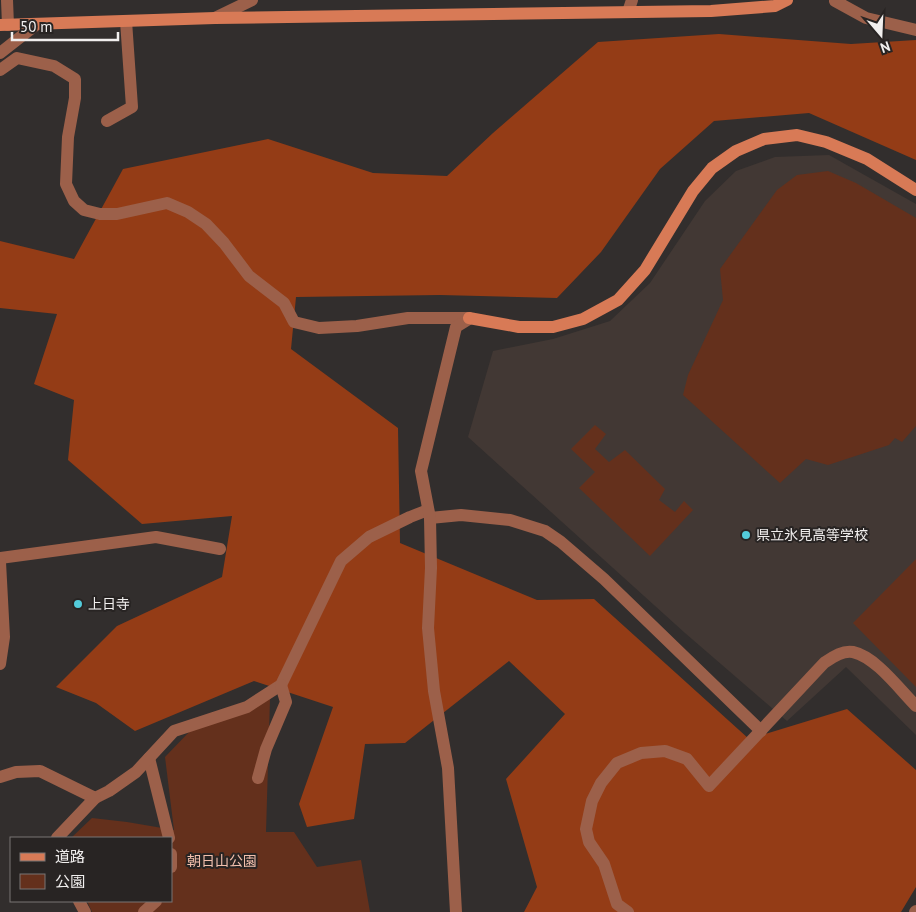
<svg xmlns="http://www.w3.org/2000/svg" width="916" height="912" font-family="'PT Sans','Noto Sans JP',sans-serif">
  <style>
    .built { fill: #423834 }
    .green { fill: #64301c }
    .forest { fill: #943c16 }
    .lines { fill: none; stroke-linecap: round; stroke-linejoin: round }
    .street { stroke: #9c604a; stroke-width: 12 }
    .secondary { stroke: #d87a56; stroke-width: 12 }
    .poi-dot { fill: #53cbda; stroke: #282423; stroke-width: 2 }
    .labels { text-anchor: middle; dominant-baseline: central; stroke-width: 4; stroke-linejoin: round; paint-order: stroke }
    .poi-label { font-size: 14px; fill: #f1efee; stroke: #282423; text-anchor: start }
    .park-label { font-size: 14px; fill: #f1bfac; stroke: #282423 }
  </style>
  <rect width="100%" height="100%" fill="#322e2d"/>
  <!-- built -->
  <path class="built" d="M829,155l87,49v531l-70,-68 -59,54 -102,-88 -217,-196 25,-86 60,-12 57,-18 40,-38 55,-82 31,-30 39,-14z"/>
  <!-- green -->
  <g class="green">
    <path d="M828,171l28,12 60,35v208l-14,16 -7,-4 -6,7 -61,20 -22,-6 -26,24 -97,-88 5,-20 35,-75 -3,-31 57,-79 20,-15z"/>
    <path d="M595,425l11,9 -11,15 14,13 16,-12 40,39 -6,11 16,12 9,-11 9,9 -43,46 -71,-68 16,-16 -24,-23z"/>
    <path d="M916,559v128l-63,-64z"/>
    <path d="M270,699l-4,133h28l23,35 44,-7 9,52h-278l-5,-11h84v-63h-100l21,-20 35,4 47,8 -9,-73 26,-27z"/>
  </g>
  <!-- forest -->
  <path class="forest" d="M719,34l132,10 65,-4v120l-107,-47 -95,8 -54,48 -59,83 -44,46 -117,-3 -144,2 -5,52 107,79 2,115 137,57 57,-1 155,140 98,-30 69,61v117l-15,25h-377l13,-25 -31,-108 59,-65 -56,-53 -104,82 -40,1 -11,75 -47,8 -8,-23 34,-97 -79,-26 -119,50 -39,-28 -40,-16 61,-61 105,-49 10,-61 -90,8 -74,-64 6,-60 -40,-16 23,-70 -57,-6v-67l74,18 49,-90 145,-30 105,34 74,3 46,-43 105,-91z"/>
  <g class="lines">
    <!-- street -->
    <g class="street">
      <path d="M7,0l1,25"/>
      <path d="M835,1l31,17 50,12"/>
      <path d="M628,12l4,-12"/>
      <path d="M215,18l37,-18"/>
      <path d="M0,53l37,-29"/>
      <path d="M0,70l17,-12 37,8 21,13v19l-7,39 -2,47 8,17 10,9 16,4h17l50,-11 21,9 18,12 18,19 25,33 35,27 10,19 25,6 38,-2 51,-8h61"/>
      <path d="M107,121l25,-14 -6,-86"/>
      <path d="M430,518l31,-3 49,5 35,11 16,11 43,37 157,152"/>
      <path d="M0,558l156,-21 64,12"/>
      <path d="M0,562l4,75 -4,27"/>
      <path d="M149,758l20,80"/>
      <path d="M0,777l16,-5 24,-1 55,27 14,-7 27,-19 38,-41 73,-24 34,-22 60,-124 28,-24 41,-20 18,-7"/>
      <path d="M258,778l8,-29 20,-47 -5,-17"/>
      <path d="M57,838l38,-40"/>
      <path d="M171,854v13"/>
      <path d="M79,901l6,11"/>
      <path d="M144,912l12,-11"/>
      <path d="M456,912l-8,-144 -14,-77 -6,-63 3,-60 -1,-50 -9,-47 35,-144 13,-8"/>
      <path d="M628,912l-11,-8 -13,-40 -15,-22 -3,-13 6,-28 9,-18 16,-20 24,-10 24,-2 22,8 22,27 115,-123c9,-6 19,-13 29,-11 23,5 47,38 63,54"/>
      <path d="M915,912l1,-1"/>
    </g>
    <!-- secondary -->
    <g class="secondary">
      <path d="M0,25l215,-7 496,-7 64,-5 12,-6"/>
      <path d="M469,318l50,9h34l30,-8 35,-19 27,-30 48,-79 19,-23 24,-17 28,-12 33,-4 29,7 41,17 49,31"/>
    </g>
  </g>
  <!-- markers -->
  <g class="poi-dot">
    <circle cx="746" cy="535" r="5"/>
    <circle cx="78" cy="604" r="5"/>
  </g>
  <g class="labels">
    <!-- poi labels -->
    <g class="poi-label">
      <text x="756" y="535">県立氷見高等学校</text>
      <text x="88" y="604">上日寺</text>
    </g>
    <!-- park labels -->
    <g class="park-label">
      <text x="222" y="861">朝日山公園</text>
    </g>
  </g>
  <!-- legend -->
  <rect x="10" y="837" width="162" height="65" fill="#282423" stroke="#787574"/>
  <rect x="20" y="853" width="25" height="8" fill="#d87a56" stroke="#787574"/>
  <text x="55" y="862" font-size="15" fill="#f1efee">道路</text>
  <rect x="20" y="874" width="25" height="15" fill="#64301c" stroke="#787574"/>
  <text x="55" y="887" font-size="15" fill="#f1efee">公園</text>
  <!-- north arrow -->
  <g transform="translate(881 35) rotate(161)" stroke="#282423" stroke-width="4" paint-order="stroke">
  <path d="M0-4L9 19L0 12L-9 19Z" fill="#f1efee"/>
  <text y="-8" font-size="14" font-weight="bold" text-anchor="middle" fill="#f1efee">N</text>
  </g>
  <!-- scale -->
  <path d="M12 32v8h106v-8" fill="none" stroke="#f1efee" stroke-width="2.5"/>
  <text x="20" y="32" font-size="15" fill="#f1efee" stroke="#282423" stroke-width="4" paint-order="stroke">50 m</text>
</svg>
